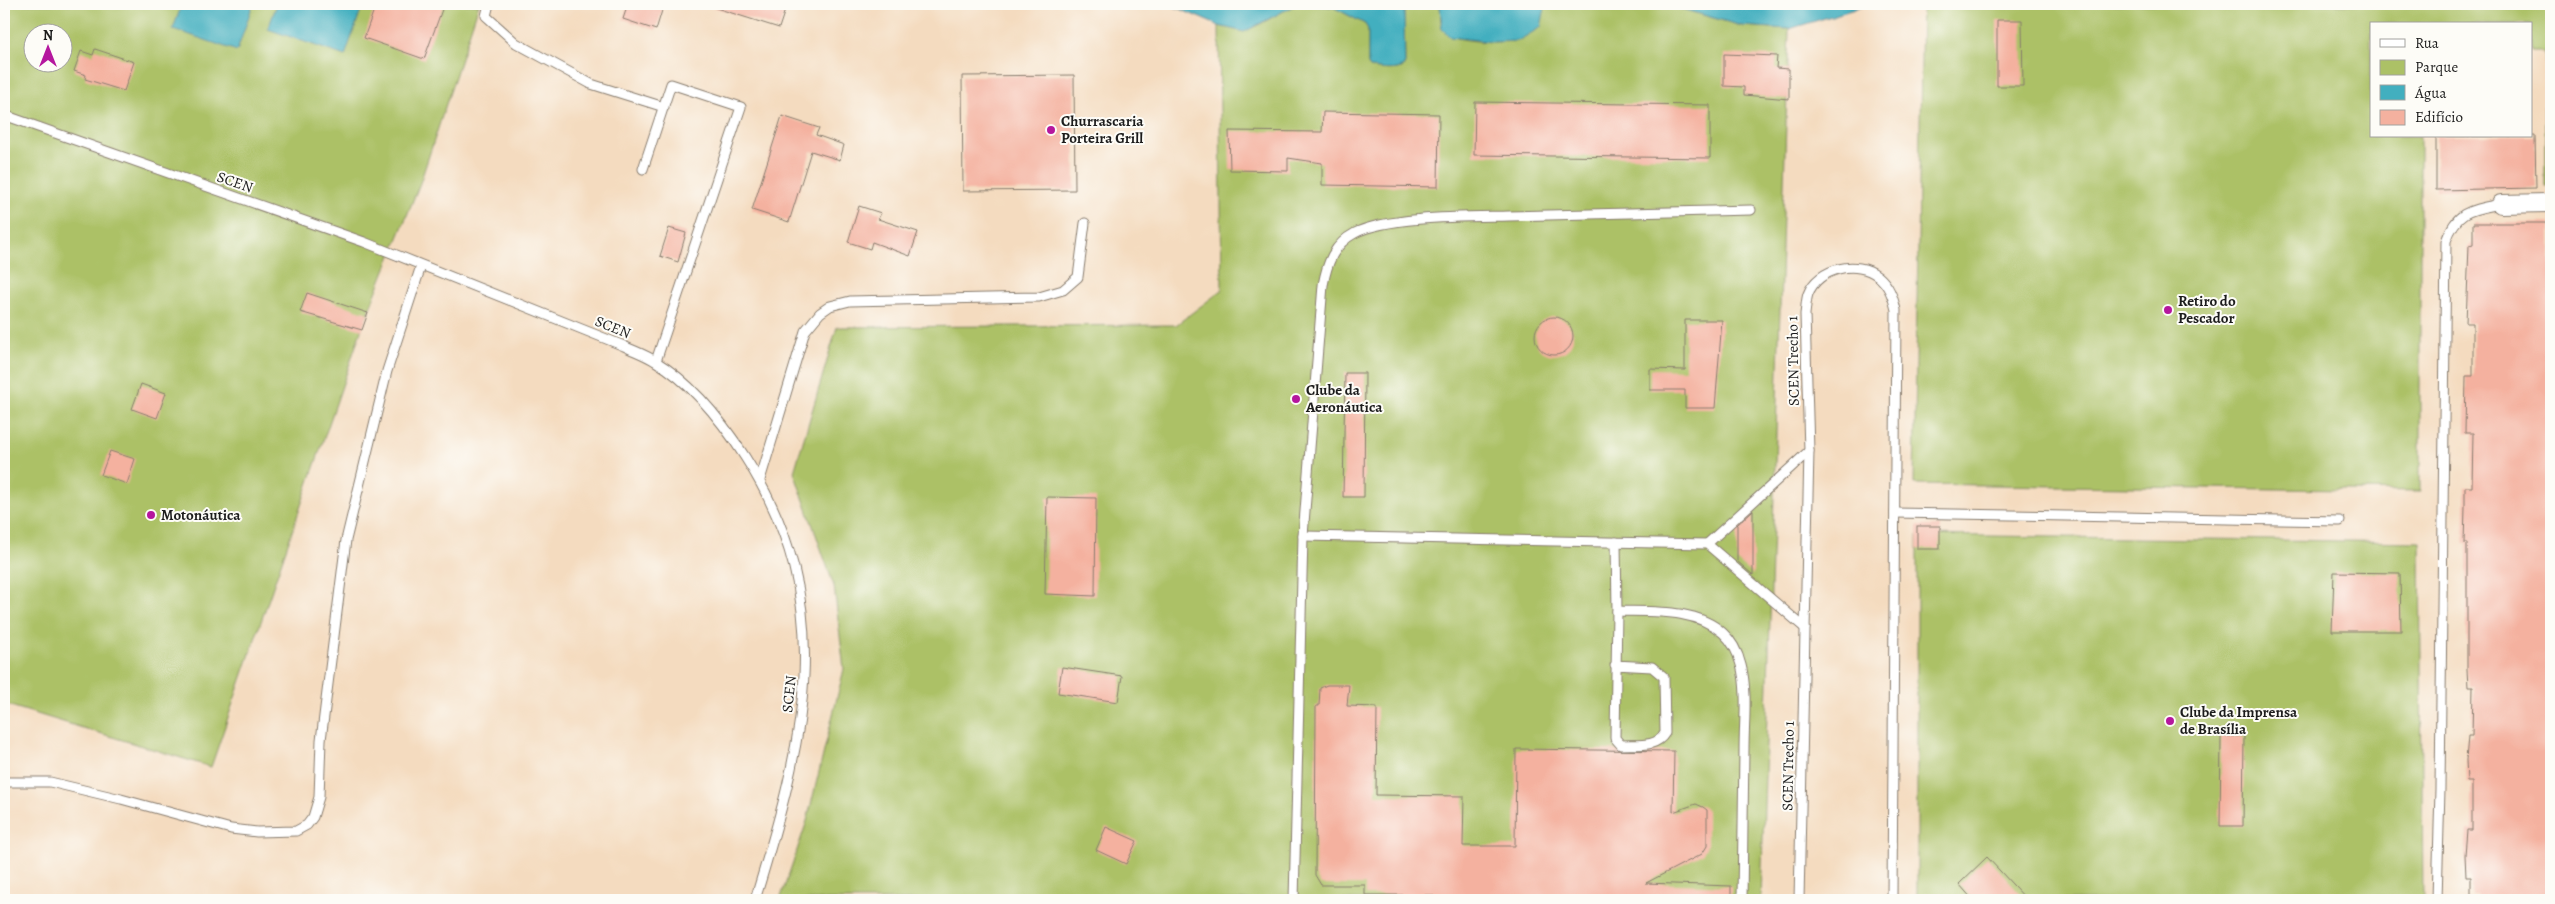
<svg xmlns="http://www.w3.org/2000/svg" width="2555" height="904" font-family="Alegreya,serif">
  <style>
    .green { fill: #acc166; stroke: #646e41; fill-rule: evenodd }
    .water { fill: #42afbf; stroke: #2f666e }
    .building { fill: #f4b19f }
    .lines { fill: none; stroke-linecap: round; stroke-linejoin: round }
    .lane-casing { stroke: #887c6e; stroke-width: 11 }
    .street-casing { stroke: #887c6e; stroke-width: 20 }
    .lane { stroke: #fff; stroke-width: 9 }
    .street { stroke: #fff; stroke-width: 18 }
    .poi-dot { fill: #b5179e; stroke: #fdfcf7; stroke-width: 2 }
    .labels { text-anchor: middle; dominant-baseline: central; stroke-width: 4; stroke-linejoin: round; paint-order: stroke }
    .poi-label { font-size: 15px; font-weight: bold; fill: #1c1c1c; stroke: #fdfcf7; text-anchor: start }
    .street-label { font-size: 15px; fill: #1c1c1c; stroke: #fdfcf7 }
  </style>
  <rect width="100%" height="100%" fill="#fdfcf7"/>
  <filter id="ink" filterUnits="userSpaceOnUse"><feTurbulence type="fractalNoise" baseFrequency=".02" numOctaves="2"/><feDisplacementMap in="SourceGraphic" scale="10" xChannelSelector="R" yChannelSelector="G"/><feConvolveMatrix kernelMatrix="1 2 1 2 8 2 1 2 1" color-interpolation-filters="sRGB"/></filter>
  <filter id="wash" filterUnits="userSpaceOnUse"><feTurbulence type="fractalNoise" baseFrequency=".0096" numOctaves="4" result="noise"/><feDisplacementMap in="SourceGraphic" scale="20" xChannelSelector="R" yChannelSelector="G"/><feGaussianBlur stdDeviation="1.12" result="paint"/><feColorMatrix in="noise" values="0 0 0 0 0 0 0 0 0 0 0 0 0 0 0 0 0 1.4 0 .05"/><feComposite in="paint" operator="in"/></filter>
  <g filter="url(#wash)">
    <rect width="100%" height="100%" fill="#f4dbbf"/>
    <!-- green -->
    <g class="green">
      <path d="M4,4h475l-59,179 -57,142 -152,442 -207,-63zM32,32h30v30h-30z"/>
      <path d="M1297,4l36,3 32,17 3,5v36l2,3c12,1 25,4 35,-2l-1,-55 1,-5 4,-2 31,2c2,7 -1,17 3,23 8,15 59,13 75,12l27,-33 -1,-4h120l78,22 47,3 -28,871h-981l27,-79 37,-152 -10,-83 -40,-114 43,-145 339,-2 46,-35 -3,-264c36,11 47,-9 78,-22z"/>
      <path d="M1922,4h629v183h-6v-135h-14v-28h-160v112h49v355l-506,-7z"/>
      <path d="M1917,535l503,7 3,358h-506z"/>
    </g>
    <!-- water -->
    <g class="water">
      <path d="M182,4h71l-16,47 -64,-22z"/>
      <path d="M277,4h86l-18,52 -77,-27z"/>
      <path d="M1168,4h129l-53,28 -25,-6z"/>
      <path d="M1302,4h242l1,4 -4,19 -23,14 -26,1 -42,-5 -8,-8 -2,-23 -31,-2 -4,3 -1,4 1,55c-10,6 -24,3 -35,2l-2,-3v-36l-3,-5 -32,-17z"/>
      <path d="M1664,4h207l-82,25 -47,-3z"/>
    </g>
    <g id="blocks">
      <!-- building -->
      <g class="building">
        <path d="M376,4h68l-20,55 -60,-21z"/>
        <path d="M628,4h36l-8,26 -33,-11z"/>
        <path d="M714,4h73l-8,24 -66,-21z"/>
        <path d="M1997,20h25l1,66h-26z"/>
        <path d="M95,49l39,13 -10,29 -39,-12 1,-4 -12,-4 7,-20 12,4z"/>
        <path d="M1724,54l53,2 -1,12 13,1v30l-45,-4v-8l-20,-1z"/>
        <path d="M1074,75l1,115 -112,1 -1,-115z"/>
        <path d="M1475,102l235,3v53l-236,-3z"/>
        <path d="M1323,112l116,2 -1,73 -116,-2v-22l-34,-5v13l-58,-1 -1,-39 93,1z"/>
        <path d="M782,116l37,12 -3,7 28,10 -4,15 -29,-9 -22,71 -37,-12z"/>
        <path d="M2436,136h99l1,52 -100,2z"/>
        <path d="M859,206l22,7 -3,6 40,13 -8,24 -38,-14 -2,7 -22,-7z"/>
        <path d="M2473,223h78v677h-74v-4h-6v-19h-5l-1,-22 2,-25h5v-48h-5l-1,-22 2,-24h4l1,-49h-5l-1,-17v-127h-3l1,-35v-21h7l1,-54h-8l1,-57h7v-53h-7l3,-78 4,-1z"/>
        <path d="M669,228l17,5 -8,29 -18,-6z"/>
        <path d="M307,293l61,20 -6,17 -62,-18z"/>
        <circle cx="1554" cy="336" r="19"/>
        <path d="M1685,320h37l-7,88h-30v-18h-35v-21l35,1z"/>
        <path d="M1345,373h20l-1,124h-21z"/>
        <path d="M141,384l25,9 -9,25 -25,-9z"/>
        <path d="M110,451l25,8 -8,25 -26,-9z"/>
        <path d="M1047,497l49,1 -1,98 -50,-2z"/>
        <path d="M1753,510v65l-16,-14v-36z"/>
        <rect x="1917" y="526" width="23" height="23"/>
        <path d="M2334,572l66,1 1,58h-69z"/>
        <path d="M1062,667l60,9 -4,26 -60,-9z"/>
        <path d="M1327,685h22l-2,21 30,1 -1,88 88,1 -1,50h52l1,-97 158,2 -1,61 23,-8 7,3 4,3v36l-5,8 -56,29 85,3v14h-298v-5h-68v-10h-44l-6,-10 1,-169h3l1,-18z"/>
        <path d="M2221,736h23l-1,90h-23z"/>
        <path d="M1106,827l31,14 -11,23 -30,-14z"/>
        <path d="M1987,857l40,43h-54l-14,-16z"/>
      </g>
    </g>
  </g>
  <g filter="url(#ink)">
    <use href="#blocks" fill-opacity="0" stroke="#887c6e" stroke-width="1"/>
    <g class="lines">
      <!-- lane casing -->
      <g class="lane-casing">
        <g id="lane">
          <path d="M489,4l-3,12 30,27 75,41 73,23"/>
          <path d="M4,115l360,127 260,104c10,5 22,9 31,15 37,22 67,60 90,96 96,149 58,286 10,443"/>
          <path d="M643,169l28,-85 70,23 -85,254"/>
          <path d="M760,480l45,-149 15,-18 10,-7 20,-5 189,-4 24,-7 15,-13 7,-54"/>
          <path d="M1895,513l445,8"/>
          <path d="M1303,536l404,8 98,84"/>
          <path d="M1707,544l102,-93"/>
          <path d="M1617,611c34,1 79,-3 106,22 9,8 15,20 18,32 7,26 3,57 3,84 -1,50 -1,101 -2,151"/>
          <path d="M1615,665l37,2 12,10 1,56c-9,15 -27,11 -44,12l-6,-7 2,-127 -1,-69"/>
          <path d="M4,782h46l71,17 110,30 26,3 39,-1 11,-6 6,-8 6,-20 2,-57 25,-200 41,-169 34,-105"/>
          <path d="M1294,900l9,-364 20,-251c4,-22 11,-41 32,-52 33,-17 115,-16 154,-17 80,-2 161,-4 242,-6"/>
          <path d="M1799,900l10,-449 -4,-137c1,-6 1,-14 3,-20 10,-26 49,-35 70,-18 11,9 15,21 18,34l-4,590"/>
          <path d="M2437,900l3,-111 6,-548c11,-31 25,-31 55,-37"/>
        </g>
      </g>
      <!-- street casing -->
      <g class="street-casing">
        <path id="street" d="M2501,204l50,-1"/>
      </g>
      <!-- lane -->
      <use href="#lane" class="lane"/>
      <!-- street -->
      <use href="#street" class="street"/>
    </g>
  </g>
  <!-- markers -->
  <g class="poi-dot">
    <circle cx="1051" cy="130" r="5"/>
    <circle cx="2168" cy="310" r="5"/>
    <circle cx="1296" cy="399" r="5"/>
    <circle cx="151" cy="515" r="5"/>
    <circle cx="2170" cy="721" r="5"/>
  </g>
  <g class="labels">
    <!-- poi labels -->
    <g class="poi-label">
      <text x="1061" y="121">Churrascaria<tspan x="1061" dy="17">Porteira Grill</tspan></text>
      <text x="2178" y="301">Retiro do<tspan x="2178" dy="17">Pescador</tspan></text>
      <text x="1306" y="390">Clube da<tspan x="1306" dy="17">Aeronáutica</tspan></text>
      <text x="161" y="515">Motonáutica</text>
      <text x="2180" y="712">Clube da Imprensa<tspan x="2180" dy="17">de Brasília</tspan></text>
    </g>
    <!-- street labels -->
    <g class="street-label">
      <text transform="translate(235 182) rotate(19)">SCEN</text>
      <text transform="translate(613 327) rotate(22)">SCEN</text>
      <text transform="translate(1793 361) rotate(-91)">SCEN Trecho 1</text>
      <text transform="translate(789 694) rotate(-84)">SCEN</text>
      <text transform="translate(1788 766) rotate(-89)">SCEN Trecho 1</text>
    </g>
  </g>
  <!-- margin -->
  <rect width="2555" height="904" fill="none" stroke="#fdfcf7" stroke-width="20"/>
  <!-- legend -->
  <rect x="2370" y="22" width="162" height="115" fill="#fdfcf7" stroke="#a3a29f"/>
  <rect x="2380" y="39" width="25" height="8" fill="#ffffff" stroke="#a3a29f"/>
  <text x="2415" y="48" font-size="15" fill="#1c1c1c">Rua</text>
  <rect x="2380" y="60" width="25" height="15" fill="#acc166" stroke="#a3a29f"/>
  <text x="2415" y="72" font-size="15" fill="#1c1c1c">Parque</text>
  <rect x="2380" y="85" width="25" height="15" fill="#42afbf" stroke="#a3a29f"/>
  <text x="2415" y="98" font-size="15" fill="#1c1c1c">Água</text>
  <rect x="2380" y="110" width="25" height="15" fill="#f4b19f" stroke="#a3a29f"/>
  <text x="2415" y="122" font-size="15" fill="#1c1c1c">Edifício</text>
  <!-- north arrow -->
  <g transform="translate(48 48)"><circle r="24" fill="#fdfcf7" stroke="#a3a29f"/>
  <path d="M0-4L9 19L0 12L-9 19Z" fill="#b5179e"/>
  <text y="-8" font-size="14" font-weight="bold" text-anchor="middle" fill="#1c1c1c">N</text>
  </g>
</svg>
